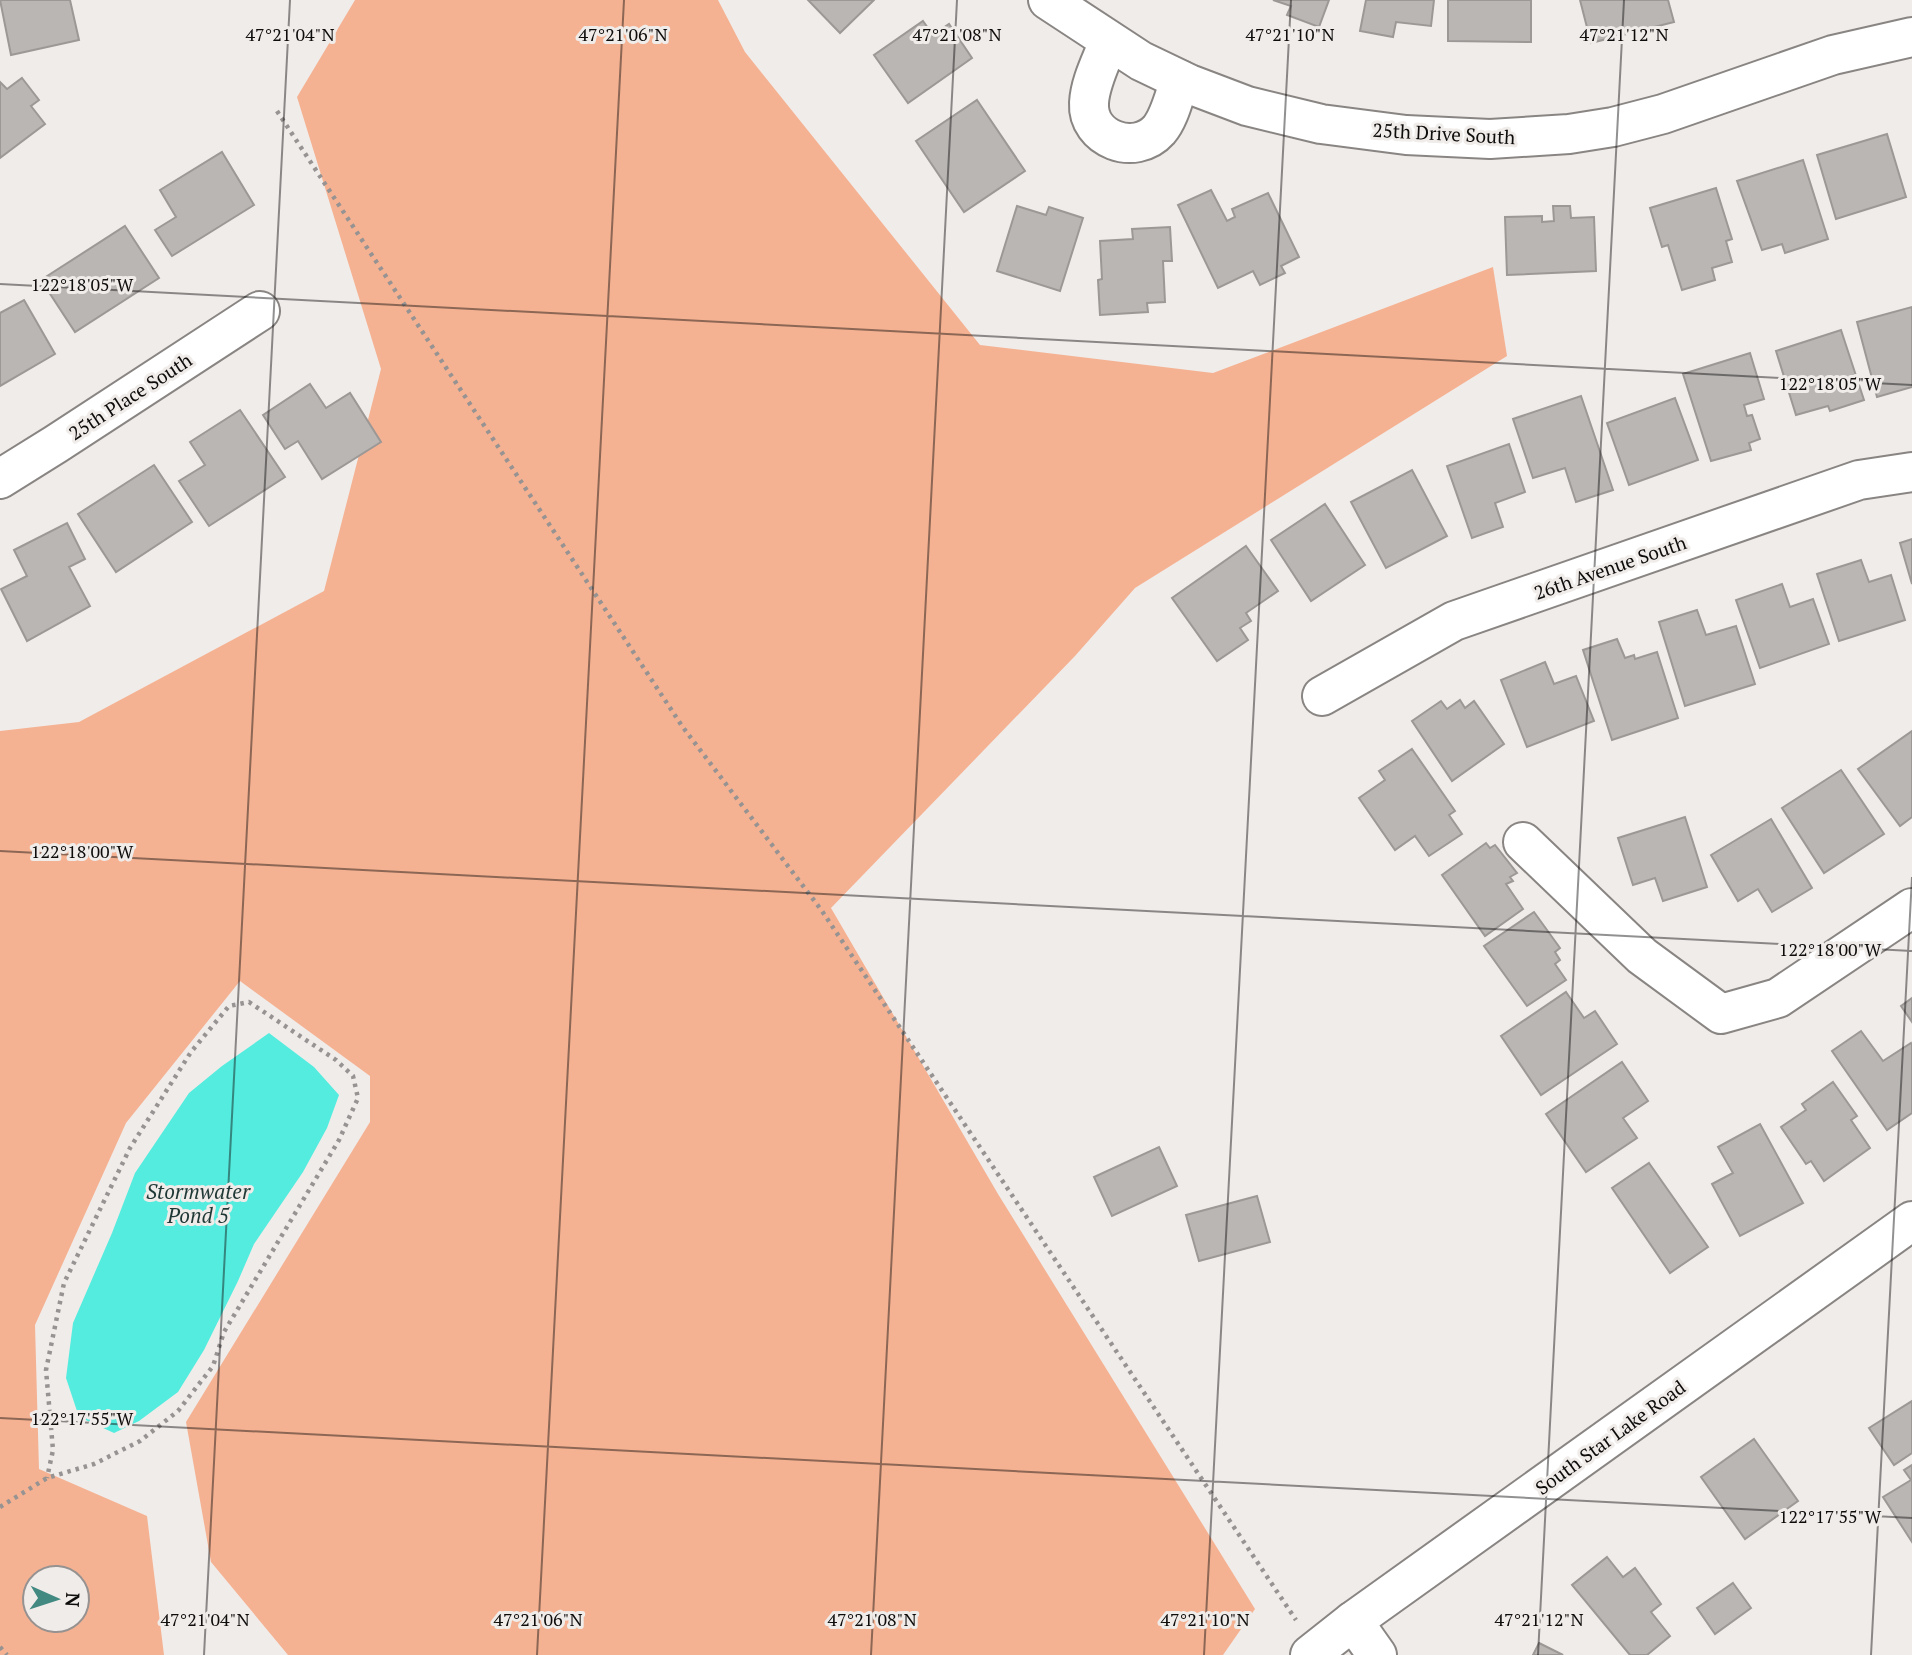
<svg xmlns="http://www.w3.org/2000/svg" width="1912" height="1655" font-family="'PT Serif',serif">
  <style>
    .green { fill: #f5b292; fill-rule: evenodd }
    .water { fill: #54ecde }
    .building { fill: #b9b6b4; stroke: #9c9896; stroke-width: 2 }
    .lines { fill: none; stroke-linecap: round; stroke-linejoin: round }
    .minor-casing { stroke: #898583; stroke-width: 42 }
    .path { stroke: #969392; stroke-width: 4.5; stroke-dasharray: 3.5 5; stroke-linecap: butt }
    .minor { stroke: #fff; stroke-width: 38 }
    .ticks { fill: none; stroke: #0d0c0b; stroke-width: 2; stroke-opacity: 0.45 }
    .labels { text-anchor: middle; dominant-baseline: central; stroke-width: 6; stroke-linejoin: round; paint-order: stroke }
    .street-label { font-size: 19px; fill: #0d0c0b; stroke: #f0ecea }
    .water-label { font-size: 21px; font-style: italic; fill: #1f3835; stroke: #f0ecea }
    .ticks-label { font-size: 18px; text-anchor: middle; fill: #0d0c0b; stroke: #f0ecea; stroke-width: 6; stroke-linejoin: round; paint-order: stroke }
  </style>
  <rect width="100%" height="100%" fill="#f0ecea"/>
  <!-- green -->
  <path class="green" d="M355,0h363l27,52 235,293 233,28 280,-106 14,89 -372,232 -60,68 -244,252 167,286 257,415 -32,46h-935l-77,-93 -25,-140 184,-300v-46l-130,-95 -114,142 -91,202 4,144 108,47 17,139h-164v-924l79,-9 245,-131 57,-222 -84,-272zM35,1578h42v42h-42z"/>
  <!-- water -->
  <path class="water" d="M269,1033l45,34 25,28 -12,33 -24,44 -49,72 -16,37 -34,69 -26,42 -39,29 -25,12 -35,-16 -13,-39 7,-55 39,-90 23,-60 54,-80 33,-27z"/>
  <!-- building -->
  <g class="building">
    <path d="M0,0h70l9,40 -68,15z"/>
    <path d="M808,0h66l-34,33z"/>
    <path d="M1273,0h56l-10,27 -32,-12 4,-9z"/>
    <path d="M1366,0h68l-3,26 -35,-4 -3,15 -33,-6z"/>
    <path d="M1448,0h83v42l-83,-1z"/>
    <path d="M1580,0h88l6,22 -83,21z"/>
    <path d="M923,21l10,14 16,-11 23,34 -64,45 -34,-48z"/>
    <path d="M22,78l17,22 -8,6 14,18 -45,34v-76l7,7z"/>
    <path d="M977,100l48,71 -61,41 -48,-71z"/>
    <path d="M1887,134l19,63 -70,22 -19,-64z"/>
    <path d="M222,152l32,53 -82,51 -17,-26 21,-13 -16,-27z"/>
    <path d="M1803,160l25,79 -43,14 -3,-9 -20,6 -25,-69z"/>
    <path d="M1716,188l16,51 -6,2 6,21 -20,6 3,12 -33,10 -14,-45 -6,2 -12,-39z"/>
    <path d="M1211,190l16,31 8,-4 -3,-8 36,-16 31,64 -18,9 4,7 -25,12 -7,-14 -35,17 -40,-83z"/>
    <path d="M1017,206l29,9 3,-8 34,11 -23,73 -63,-20z"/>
    <path d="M1553,206h17l1,12 23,-1 2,54 -89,4 -2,-58 37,-1v6l12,-1z"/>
    <path d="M125,226l34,52 -84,54 -34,-52z"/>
    <path d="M1170,227l2,34h-9l2,41 -18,1 1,9 -48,3 -2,-35 4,-1 -2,-38 33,-2 -1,-10z"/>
    <path d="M24,300l31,54 -55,32v-73z"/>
    <path d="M1912,307v80l-35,10 -20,-75z"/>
    <path d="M1841,330l23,70 -34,11 -2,-5 -32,9 -20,-64z"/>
    <path d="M1750,353l14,46 -20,6 3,11 5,-1 8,24 -11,4 2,7 -40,11 -28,-87z"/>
    <path d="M310,384l16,24 24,-15 31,49 -59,37 -24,-38 -13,8 -22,-34z"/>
    <path d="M1581,396l32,94 -37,12 -11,-34 -32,10 -20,-59z"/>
    <path d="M1675,398l23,62 -69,25 -22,-62z"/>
    <path d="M240,410l45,67 -76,49 -30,-45 26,-16 -15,-23z"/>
    <path d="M1509,444l16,48 -30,11 8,24 -31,11 -25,-72z"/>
    <path d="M154,465l38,57 -76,50 -38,-58z"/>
    <path d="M1412,470l35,66 -61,32 -35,-66z"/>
    <path d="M1325,504l40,61 -54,36 -40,-61z"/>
    <path d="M67,523l18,36 -16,8 21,39 -63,35 -26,-52 26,-13 -13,-26z"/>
    <path d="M1912,539v45l-12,-41z"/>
    <path d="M1246,546l32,45 -32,22 5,8 -11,7 8,12 -31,21 -45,-63z"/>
    <path d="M1861,560l8,22 22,-7 14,45 -66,21 -22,-67z"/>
    <path d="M1782,584l8,23 23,-8 16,45 -69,24 -24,-68z"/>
    <path d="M1697,610l9,25 30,-9 19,58 -70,22 -26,-84z"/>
    <path d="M1617,639l8,19 9,-3 1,4 22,-7 21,66 -66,22 -29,-90z"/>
    <path d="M1545,662l9,22 22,-8 18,45 -67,26 -26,-67z"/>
    <path d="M1460,700l5,8 9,-7 30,43 -52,37 -40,-60 29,-20 6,8z"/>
    <path d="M1912,731v86l-12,9 -42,-57z"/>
    <path d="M1412,749l43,62 -6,4 13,19 -33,22 -14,-20 -20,14 -36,-52 26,-18 -6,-9z"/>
    <path d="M1841,770l43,64 -60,39 -42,-65z"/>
    <path d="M1685,817l22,70 -44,14 -8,-23 -22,7 -15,-47z"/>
    <path d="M1771,819l41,69 -40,24 -14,-23 -20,12 -27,-46z"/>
    <path d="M1486,843l4,5 5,-3 22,28 -7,4 3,4 -7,3 17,25 -38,27 -43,-61z"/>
    <path d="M1534,912l26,36 -5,4 5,8 -5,4 11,16 -39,26 -43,-60z"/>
    <path d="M1566,992l18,26 11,-7 22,33 -76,51 -40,-59z"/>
    <path d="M1912,998v24l-11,-16z"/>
    <path d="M1861,1031l22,30 28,-18 1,2v68l-25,17 -55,-79z"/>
    <path d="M1622,1062l26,39 -25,17 14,20 -51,34 -40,-58z"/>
    <path d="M1833,1082l24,34 -6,4 19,28 -46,33 -13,-20 -5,3 -25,-37 25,-17 -4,-6z"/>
    <path d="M1760,1124l43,79 -63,33 -28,-52 21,-11 -15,-26z"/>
    <path d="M1159,1147l18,39 -65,30 -18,-39z"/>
    <path d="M1649,1163l59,84 -38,26 -58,-85z"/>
    <path d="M1257,1196l13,46 -71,19 -13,-46z"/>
    <path d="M1912,1401v52l-18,12 -25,-37z"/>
    <path d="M1754,1439l44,62 -53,38 -44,-62z"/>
    <path d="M1912,1465v77l-29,-45 28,-17 -7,-10z"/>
    <path d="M1607,1557l16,20 12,-9 26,36 -10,8 19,24 -23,19h-17l-58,-70z"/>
    <path d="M1733,1583l18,25 -36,26 -18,-26z"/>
    <path d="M1539,1643l24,12h-30z"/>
  </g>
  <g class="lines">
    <!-- minor casing -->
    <g class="minor-casing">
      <g id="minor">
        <path d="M1048,0l93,61 48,23 58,22 74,18 85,11 84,4 79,-5 44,-7 50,-13 170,-59 79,-18"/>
        <path d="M1109,41c-7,19 -19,41 -20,62 -2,36 46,54 70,27 11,-13 15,-34 21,-50"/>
        <path d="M0,479l56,-35 204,-133"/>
        <path d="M1322,696l132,-75 405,-141 53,-8"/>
        <path d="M1523,842l119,114 79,58 57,-16 134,-90"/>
        <path d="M1353,1621l24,34"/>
        <path d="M1310,1655l43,-34 559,-400"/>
      </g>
    </g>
    <!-- path -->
    <g class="path">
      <path d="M277,111l405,615 140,185 474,709"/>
      <path d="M0,1507l47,-29 47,-14 46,-23 38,-30 35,-45 11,-34 115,-192 19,-42 -5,-22 -17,-16 -87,-58 -20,4 -38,46 -61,96 -66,135 -18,87 7,80 -6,28"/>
      <path d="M0,1647l7,8"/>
    </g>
    <!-- minor -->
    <use href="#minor" class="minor"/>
  </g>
  <!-- ticks -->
  <path class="ticks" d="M0,284l1912,101M0,851l1912,100M0,1418l1912,100M204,1655l86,-1655M537,1655l87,-1655M871,1655l86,-1655M1204,1655l87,-1655M1538,1655l86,-1655M1871,1655l41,-778"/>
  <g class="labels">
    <!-- street labels -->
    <g class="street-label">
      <text transform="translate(1444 133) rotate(3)">25th Drive South</text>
      <text transform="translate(130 396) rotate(-33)">25th Place South</text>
      <text transform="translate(1610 567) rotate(-19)">26th Avenue South</text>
      <text transform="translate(1610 1437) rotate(-36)">South Star Lake Road</text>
    </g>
    <!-- water labels -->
    <g class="water-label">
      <text x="198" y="1191">Stormwater<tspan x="198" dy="24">Pond 5</tspan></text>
    </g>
  </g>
  <g class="ticks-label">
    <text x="290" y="41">47°21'04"N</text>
    <text x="623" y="41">47°21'06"N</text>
    <text x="957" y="41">47°21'08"N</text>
    <text x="1290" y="41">47°21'10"N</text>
    <text x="1624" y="41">47°21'12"N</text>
    <text x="82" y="291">122°18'05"W</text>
    <text x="1830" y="390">122°18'05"W</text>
    <text x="82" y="858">122°18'00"W</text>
    <text x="1830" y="956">122°18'00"W</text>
    <text x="82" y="1425">122°17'55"W</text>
    <text x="1830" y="1523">122°17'55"W</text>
    <text x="205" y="1626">47°21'04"N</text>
    <text x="538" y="1626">47°21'06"N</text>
    <text x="872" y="1626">47°21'08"N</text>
    <text x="1205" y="1626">47°21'10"N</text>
    <text x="1539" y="1626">47°21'12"N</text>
  </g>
  <!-- north arrow -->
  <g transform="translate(56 1599) rotate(93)"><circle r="33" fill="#f0ecea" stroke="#959291" stroke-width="2"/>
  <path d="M0-5L12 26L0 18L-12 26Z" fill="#428982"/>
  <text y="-10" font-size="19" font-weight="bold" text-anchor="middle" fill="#0d0c0b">N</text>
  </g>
</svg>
